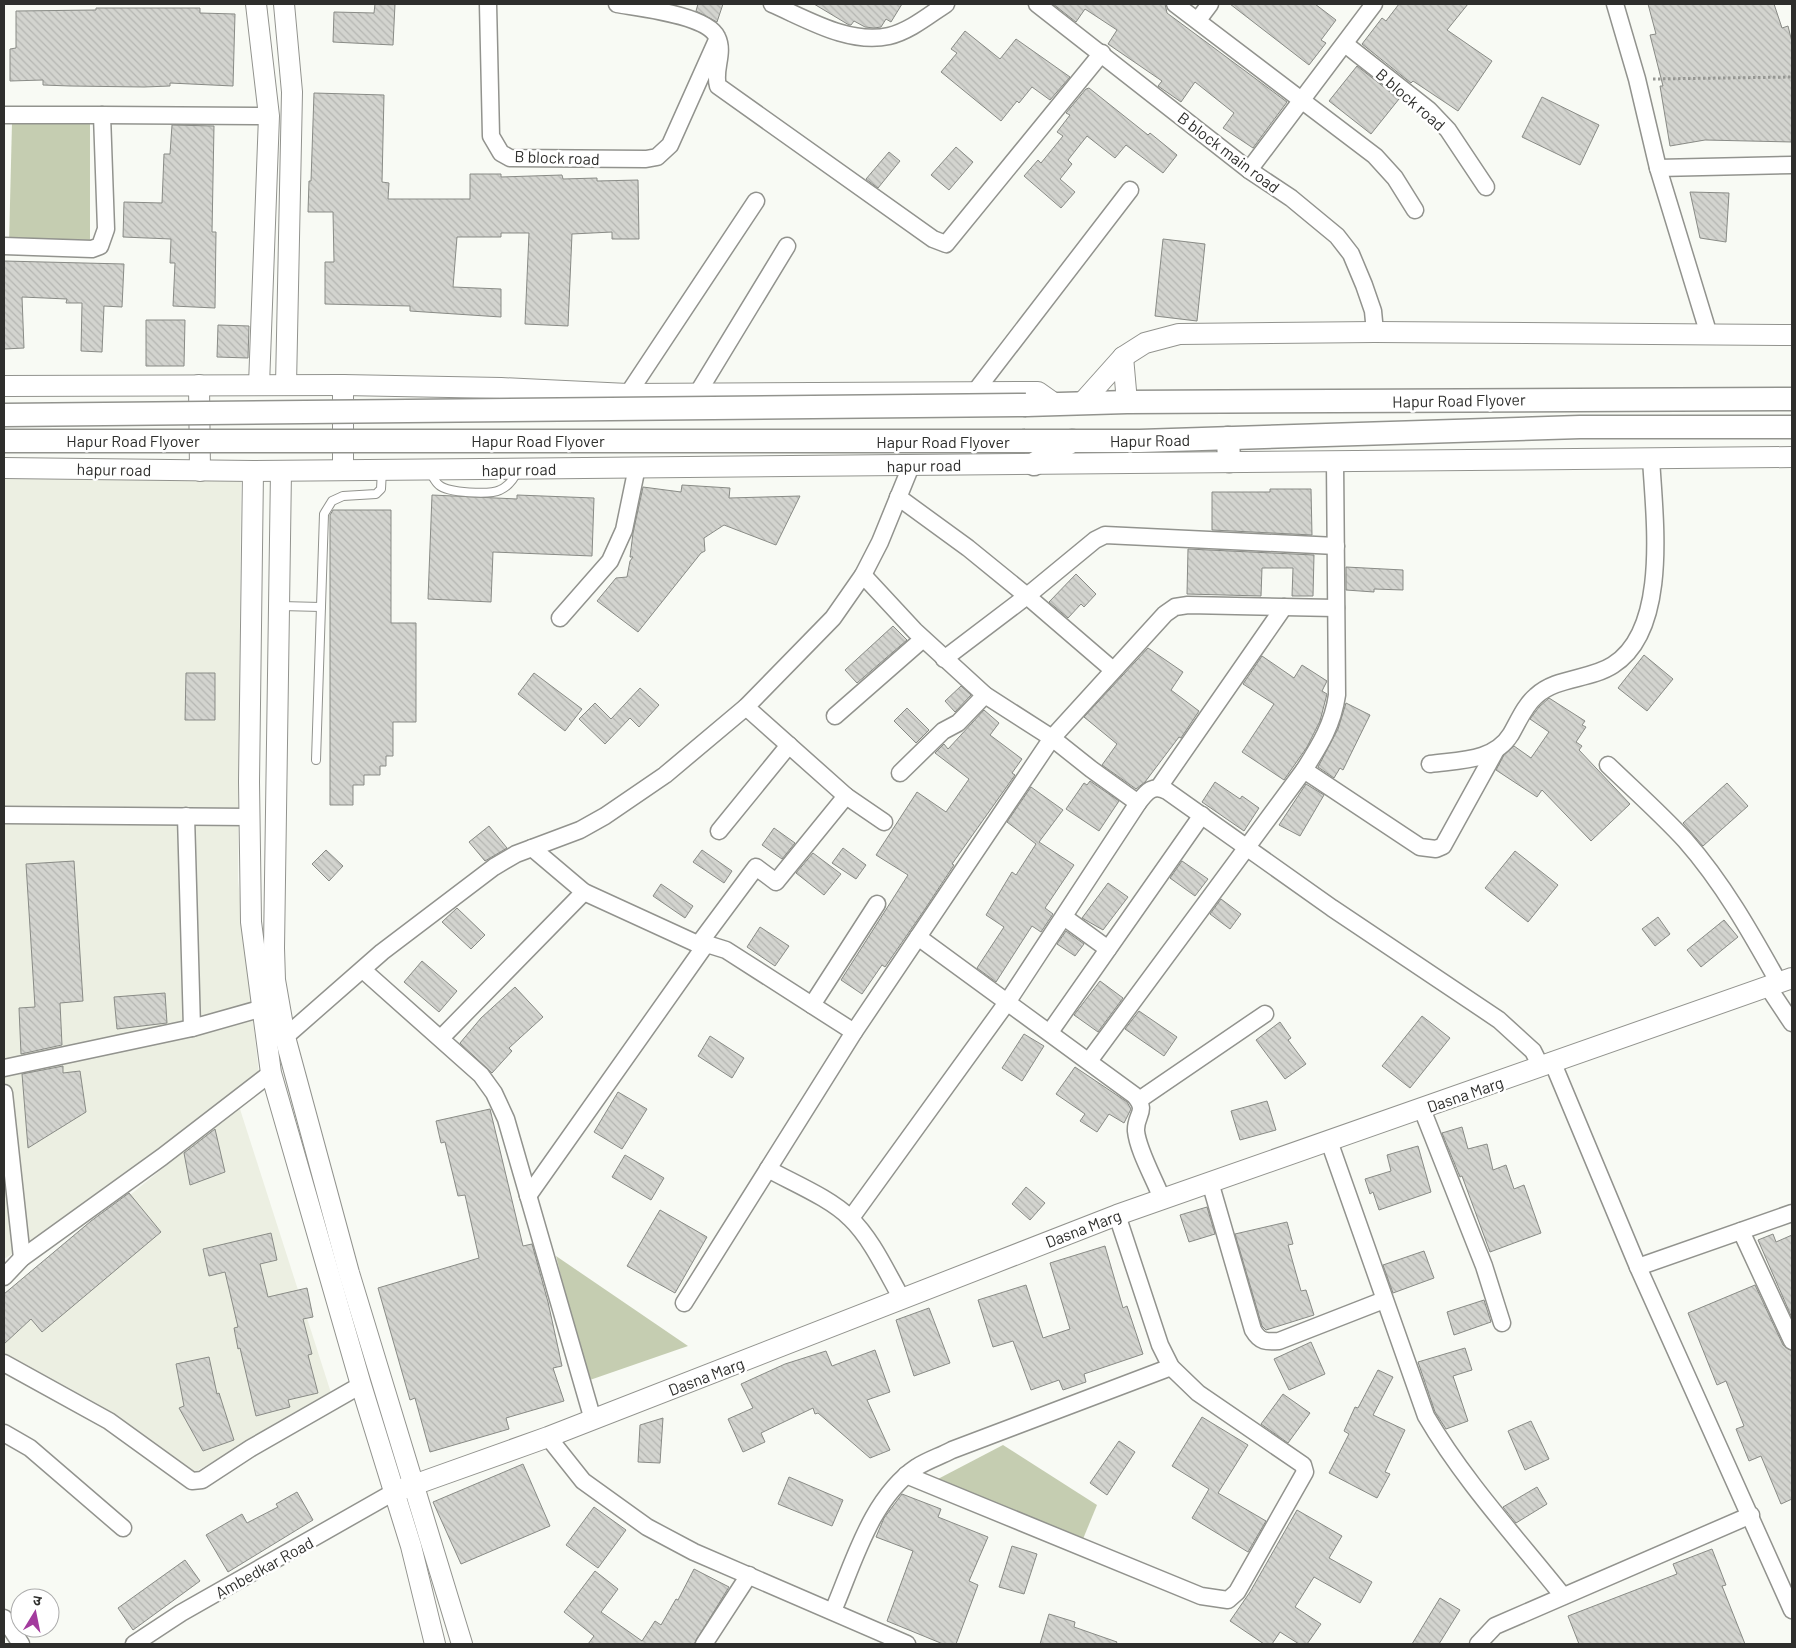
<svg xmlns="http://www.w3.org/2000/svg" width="1796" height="1648" font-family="Barlow,'Noto Sans Devanagari',sans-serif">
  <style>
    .built { fill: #ecefe2 }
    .park { fill: #c5cdb1 }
    .building { fill: url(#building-back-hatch); stroke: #898b86 }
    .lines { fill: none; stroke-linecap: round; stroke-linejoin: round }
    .service-casing { stroke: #92938e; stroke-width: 10 }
    .minor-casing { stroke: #92938e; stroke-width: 19 }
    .tertiary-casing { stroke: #92938e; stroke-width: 22 }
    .secondary-casing { stroke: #92938e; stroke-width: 25 }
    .path { stroke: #979894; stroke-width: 3; stroke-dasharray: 2.5 2.5; stroke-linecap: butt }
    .service { stroke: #fff; stroke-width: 8 }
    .minor { stroke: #fff; stroke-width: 16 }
    .tertiary { stroke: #fff; stroke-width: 20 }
    .secondary { stroke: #fff; stroke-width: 22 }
    .secondary-bridge-casing { stroke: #92938e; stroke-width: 25; stroke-linecap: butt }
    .secondary-bridge { stroke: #fff; stroke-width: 22 }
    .labels { text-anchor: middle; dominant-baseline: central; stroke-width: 5; stroke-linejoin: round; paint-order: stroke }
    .street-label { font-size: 16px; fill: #2e2e2c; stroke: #fff }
  </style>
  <defs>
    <pattern id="building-back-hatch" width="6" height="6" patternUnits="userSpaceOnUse" patternTransform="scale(1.25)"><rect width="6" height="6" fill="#d3d4cf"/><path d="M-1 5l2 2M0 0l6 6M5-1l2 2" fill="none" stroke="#b5b6b2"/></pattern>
  </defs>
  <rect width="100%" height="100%" fill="#f8faf4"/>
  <!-- built -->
  <g class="built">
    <path d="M4,473l237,6 -3,401 21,195 -224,165 -31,19z"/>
    <path d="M239,1106l93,290 -139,77 -189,-120v-55z"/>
  </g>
  <!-- park -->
  <g class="park">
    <path d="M12,123h78v122l-81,-1z"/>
    <path d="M556,1256l132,90 -101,35z"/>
    <path d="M1003,1445l94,60 -14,34 -147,-59z"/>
  </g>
  <!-- building -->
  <g class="building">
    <path d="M375,4h20l-2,41 -60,-3 1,-30 40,1z"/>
    <path d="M698,4h25l-6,18 -21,-11z"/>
    <path d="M814,4h88l-11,18 -5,-3 -5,8 -7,1 -9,-1 -11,-6 -3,4h-2z"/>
    <path d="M1053,4h112l2,9 120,89 -34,46 -30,-20 11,-15 -39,-31 -14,20 -23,-16 4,-5 -54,-37 9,-14 -32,-21 -9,13z"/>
    <path d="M1230,4h85l21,16 -15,20 5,3 -17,22z"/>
    <path d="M1399,4h69l-21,26 45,31 -34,50 -45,-30 -2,2 -49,-39 20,-26 4,3z"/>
    <path d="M1648,4h126l8,24 6,-2 4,16v100l-87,-2 -35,6 -10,-60h3l-13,-51 6,-1z"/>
    <path d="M96,8h104v5l35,1 -2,72 -63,-3v3l-26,1 -74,-1 -27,-1v-5l-33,1v-32l6,-1v-37l80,-1z"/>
    <path d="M965,31l35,28 16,-20 54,38 -20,23 -18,-13 -13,16 -2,-2 -16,20 -60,-49 16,-19 -6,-4z"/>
    <path d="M1357,66l42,33 -28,35 -42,-33z"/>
    <path d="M1089,88l59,47 2,-2 27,22 -14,18 -37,-28 -11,13 -28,-22 -19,24 4,4 -12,15 15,13 -14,16 -37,-32 14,-16 3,3 22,-27 -6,-4 13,-17 -4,-2 20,-24z"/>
    <path d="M314,93l70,2 -2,87 7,1 -1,16h82v-25h31v3l61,-2 1,4 34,-1v3l41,-1 1,59h-27v-7l-40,2 -4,92 -43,-2 4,-91h-28v4h-44l-4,50 48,2v28l-91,-6v-5l-85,-2v-42h9l-1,-50h-25l1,-31h2z"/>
    <path d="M1542,97l57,28 -19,40 -58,-28z"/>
    <path d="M172,125l42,1 -2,106h4l-1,76 -42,-2 2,-43h-5l1,-24 -48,-2 1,-35 38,1 2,-49h6z"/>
    <path d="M956,147l17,15 -24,28 -18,-15z"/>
    <path d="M889,152l11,9 -22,27 -12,-9z"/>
    <path d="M1690,192l39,1 -3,49 -26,-4z"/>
    <path d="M1163,239l42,5 -8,77 -42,-5z"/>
    <path d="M4,261l120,3 -2,43 -18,-1 -2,46 -21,-1 1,-48h-16l1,-4 -45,-2 2,51 -20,1z"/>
    <path d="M146,320h39l-1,46h-38z"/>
    <path d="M218,325l31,1 -1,32 -31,-1z"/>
    <path d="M682,485l48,3 -1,10 71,-2 -24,49 -52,-20 -20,13 1,13 -4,2 -63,79 -41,-31 19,-23 11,-1 3,-16 3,-4h-3l3,-24 10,-46 38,5z"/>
    <path d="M1270,489h41l1,46 -100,-5v-38h58z"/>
    <path d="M432,495l85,4v-4l77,3 -2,58 -99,-4 -2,50 -63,-3z"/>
    <path d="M333,510h58v113h25v99h-23v34h-7v10h-6v9h-16v10h-11v20h-23v-290z"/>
    <path d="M1188,549l126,6 -1,41h-21l1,-28h-31l-1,28 -74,-2z"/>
    <path d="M1346,567l57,3v20l-29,-1v3l-28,-2z"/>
    <path d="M1076,574l20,20 -12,13 -3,-3 -13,14 -19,-16z"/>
    <path d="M893,626l14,14 -50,43 -12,-13z"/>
    <path d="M1148,648l35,24 -12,18 28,21 -18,27 -2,-1 -34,45 -9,7 -34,-24 15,-21 -33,-27z"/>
    <path d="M1644,655l29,24 -26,32 -29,-23z"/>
    <path d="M1262,656l32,22 8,-13 25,16 -5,10 5,3 -7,27 -13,26 -23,33 -42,-28 32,-48 -31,-20z"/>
    <path d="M186,673h29v47h-30z"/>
    <path d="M534,673l48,36 -17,22 -47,-37z"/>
    <path d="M961,686l10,9 -16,17 -10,-11z"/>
    <path d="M640,688l19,17 -20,22 -9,-9 -25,26 -26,-25 16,-16 16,16z"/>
    <path d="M1549,698l36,23 -3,4 4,2 -10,15 6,4 -3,4 51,54 -39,37 -49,-51 -5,7 -41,-27 8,-15 10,-9 17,12 18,-26 -19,-13 9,-12z"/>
    <path d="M1346,703l24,12 -27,55 -3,-2 -6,10 -16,-11 20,-38z"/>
    <path d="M907,708l22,22 -13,13 -22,-22z"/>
    <path d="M984,710l15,13 -9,12 32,24 -10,14 3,2 -63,89 2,1 -29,44 -40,58 -3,-2 -20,29 -21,-14 67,-105 -32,-20 41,-63 29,20 23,-33 -34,-26 9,-9 4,5z"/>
    <path d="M1090,781l29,20 -20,30 -33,-22 18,-26 3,2z"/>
    <path d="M1215,782l25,17 2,-3 17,12 -15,23 -42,-29z"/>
    <path d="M1727,783l21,23 -45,40 -20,-23z"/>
    <path d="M1306,784l18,11 -24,41 -21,-11z"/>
    <path d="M1031,787l32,23 -24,32 35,23 -29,43 8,6 -12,18 -9,-6 -36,56 -19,-14 27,-41 -18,-12 26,-43 4,3 20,-31 -29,-22z"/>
    <path d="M489,826l18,22 -22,13 -16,-19z"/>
    <path d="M774,828l21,15 -13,16 -20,-14z"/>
    <path d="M843,848l23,17 -10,14 -24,-16z"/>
    <path d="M326,850l17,16 -14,15 -17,-17z"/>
    <path d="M702,850l30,21 -8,12 -31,-21z"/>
    <path d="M1515,851l43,34 -30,37 -43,-34z"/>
    <path d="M813,853l28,21 -17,21 -28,-22z"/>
    <path d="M74,861l9,140 -23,2 2,42 -41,9 -2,-46 16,-1 -9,-143z"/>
    <path d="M1182,861l26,18 -13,17 -25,-18z"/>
    <path d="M1108,883l20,14 -25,33 -21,-12z"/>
    <path d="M661,884l32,22 -8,12 -32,-22z"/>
    <path d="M1221,899l20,15 -11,15 -20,-15z"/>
    <path d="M457,908l28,27 -14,14 -29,-27z"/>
    <path d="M1658,917l12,17 -15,12 -13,-17z"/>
    <path d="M1724,920l14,17 -37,30 -14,-17z"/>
    <path d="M760,927l29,19 -14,20 -28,-19z"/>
    <path d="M1066,931l18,13 -9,12 -18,-12z"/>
    <path d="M422,961l35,30 -18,21 -35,-30z"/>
    <path d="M1100,981l23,17 -25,34 -24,-17z"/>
    <path d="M515,987l28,30 -34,31 3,3 -20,22 -32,-30 21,-25z"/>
    <path d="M165,993l2,30 -50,6 -3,-32z"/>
    <path d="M1139,1011l38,26 -13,19 -39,-27z"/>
    <path d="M1422,1016l28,22 -40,50 -28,-22z"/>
    <path d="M1280,1022l11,16 -3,2 18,24 -21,15 -29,-39z"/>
    <path d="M1024,1034l20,12 -22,35 -20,-13z"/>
    <path d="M710,1036l34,22 -12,20 -34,-22z"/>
    <path d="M63,1066v7l17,-2 6,41 -58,36 -6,-74z"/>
    <path d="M1075,1067l52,35 4,7 -7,14 -15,-9 -12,18 -17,-11 5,-7 -29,-20z"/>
    <path d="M618,1092l29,17 -25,40 -28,-17z"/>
    <path d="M1267,1101l9,29 -36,10 -9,-29z"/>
    <path d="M490,1109l33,137 9,-2 16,58 14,64 -9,2 11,33 -58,17 3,11 -79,23 -15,-54 -5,2 -32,-112 101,-30 -14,-63 -7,1 -13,-54 -4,1 -5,-22z"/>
    <path d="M1462,1127l6,22 19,-5 6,26 13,-5 8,24 10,-4 17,48 -51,19 -28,-76 -2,1 -18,-44z"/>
    <path d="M215,1129l10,43 -35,13 -6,-32z"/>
    <path d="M1418,1146l13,46 -52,18 -6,-18 -3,2 -5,-15 26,-8 -4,-16z"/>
    <path d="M625,1155l39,23 -13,22 -39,-23z"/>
    <path d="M1026,1187l19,16 -15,17 -18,-16z"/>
    <path d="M129,1193l32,39 -119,100 -11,-13 -27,25v-50l87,-73z"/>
    <path d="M1207,1207l8,27 -26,8 -9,-27z"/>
    <path d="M660,1210l47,27 -32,56 -48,-27z"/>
    <path d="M1287,1222l6,22 -5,1 13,46 5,-1 8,25 -48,15 -4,-4 -27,-92z"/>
    <path d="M271,1233l6,27 -17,4 8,33 39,-9 6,29 -10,2 9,35 -4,1 10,38 -30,7 2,7 -34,9 -16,-68 -2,1 -4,-21 4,-1 -13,-55 -16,4 -6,-27z"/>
    <path d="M1773,1234l3,8 16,-7v83l-34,-78z"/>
    <path d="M1105,1246l18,62 4,-2 16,48 -59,20 2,8 -23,8 -4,-10 -28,10 -18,-49 -20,6 -15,-47 48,-15 17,53 27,-9 -20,-66z"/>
    <path d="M1424,1251l10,27 -41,15 -10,-28z"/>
    <path d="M1755,1285l28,60 9,6v148l-11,5 -20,-48 -12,5 -13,-32 8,-3 -18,-45 -9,4 -29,-72z"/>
    <path d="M1484,1300l7,22 -37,13 -7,-23z"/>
    <path d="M929,1308l21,55 -36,13 -18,-56z"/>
    <path d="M1311,1342l14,32 -36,16 -15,-31z"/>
    <path d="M1465,1348l7,22 -19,6 15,45 -22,8 -11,-17 -17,-50z"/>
    <path d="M875,1350l15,42 -23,8 23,50 -20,8 -52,-45 -3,1 -2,-6 -52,25 4,9 -22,10 -15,-33 25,-11 -12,-24 44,-20 41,-13 6,15z"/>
    <path d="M209,1357l8,37 2,-1 15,47 -31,11 -24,-43 5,-2 -8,-42z"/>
    <path d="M1378,1370l15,7 -20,38 32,15 -20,42 5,2 -13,24 -48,-25 20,-39 -5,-3 11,-24 3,1z"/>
    <path d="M1283,1394l27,19 -22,30 -27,-19z"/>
    <path d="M1202,1417l46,28 -30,48 48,28 -18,31 -56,-34 17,-29 -37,-23z"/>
    <path d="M663,1418l-3,45 -22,-1 2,-37z"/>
    <path d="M1531,1421l18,38 -24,11 -17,-39z"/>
    <path d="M1119,1441l16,11 -28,43 -17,-12z"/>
    <path d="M523,1464l27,62 -89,38 -28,-62z"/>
    <path d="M789,1477l54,23 -11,26 -54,-22z"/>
    <path d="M1537,1487l10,17 -31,19 -13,-16z"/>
    <path d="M297,1492l16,28 -85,52 -22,-37 36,-21 5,9 31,-16 -2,-3z"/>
    <path d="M902,1494l39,15 -3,8 50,20 -19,44 9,4 -22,59h-13l-56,-23 26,-70 -37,-14 8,-19z"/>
    <path d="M594,1507l32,23 -28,38 -32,-23z"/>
    <path d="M1297,1510l45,26 -13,22 43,24 -12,21 -46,-26 -19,30 26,17 -14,20h-8l-19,-12 -8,12h-8l-34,-23 20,-29z"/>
    <path d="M1012,1546l25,8 -13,40 -25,-7z"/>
    <path d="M1712,1549l14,36 -4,1 23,58h-166l-11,-28 109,-42 -4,-10z"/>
    <path d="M185,1560l15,21 -67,49 -15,-22z"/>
    <path d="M694,1569l35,18 -35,57h-106l6,-8 -30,-24 31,-41 23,18 -17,23 41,29 13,-20 6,4 15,-26 2,1z"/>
    <path d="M1440,1598l20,12 -21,34h-27z"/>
    <path d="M1049,1614l26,8 -1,5 43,15 -1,2h-76z"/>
  </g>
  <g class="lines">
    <!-- service casing -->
    <g class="service-casing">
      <g id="service">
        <path d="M430,473c3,3 5,9 9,12 9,8 51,10 61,5 9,-4 14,-11 18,-20"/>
        <path d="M281,606l40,1"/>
        <path d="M316,760l8,-246 8,-13 11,-5 33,-2 5,-5 1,-19"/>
      </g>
    </g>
    <!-- minor casing -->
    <g class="minor-casing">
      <g id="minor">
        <path d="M488,4l3,132 10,17 9,5 136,1 11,-2 13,-12 47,-105"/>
        <path d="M617,4c23,4 90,11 100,33 8,16 -4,33 1,49l215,153 13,5 156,-191"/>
        <path d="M772,4c35,15 77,41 117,32 21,-5 40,-21 57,-32"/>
        <path d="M1037,4l212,166 42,28 46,38 14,18 13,31 9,26 2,21"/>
        <path d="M1175,4l200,152 20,22 20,32"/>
        <path d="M1615,4l22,75 21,89 51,167"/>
        <path d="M1198,20l12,-16"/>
        <path d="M1345,44l84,66 19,20 38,57"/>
        <path d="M4,115h98l4,114 -6,17 -8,3 -88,-3"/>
        <path d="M102,115l167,1"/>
        <path d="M1658,168l134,-3"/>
        <path d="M1249,170l125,-166"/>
        <path d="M974,393l156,-203"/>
        <path d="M628,394l128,-193"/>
        <path d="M697,394l90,-148"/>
        <path d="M898,497l70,51 59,48 68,-56 10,-5 231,11"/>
        <path d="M863,575l52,56 70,64 67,43 39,31 47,34c9,-12 15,-19 29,-12l165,117 167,112 34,31 8,16"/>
        <path d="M560,618l50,-57 14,-31 13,-63"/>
        <path d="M944,659l83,-63 86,74"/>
        <path d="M835,716l88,-77"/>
        <path d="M1430,764c28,-4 64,-2 81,-30 7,-12 14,-29 25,-38 20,-19 54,-16 77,-31 57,-36 41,-149 38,-207"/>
        <path d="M1608,765c26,25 53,49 77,75 38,43 66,93 94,143"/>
        <path d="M1304,770l116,77 16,2 7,-3 53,-96"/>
        <path d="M900,773l43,-42 15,-8 27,-28"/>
        <path d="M1159,787l125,-180"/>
        <path d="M846,796l38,26"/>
        <path d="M4,815l246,2"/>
        <path d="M186,816l6,212"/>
        <path d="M719,831l70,-86"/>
        <path d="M532,848l52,44 120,55"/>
        <path d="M1064,917l44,32"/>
        <path d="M918,937l216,158c15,17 1,19 2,36 2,20 19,49 26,68"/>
        <path d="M698,945l58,-78 20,15 70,-86 -100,-89"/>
        <path d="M363,970l118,105 13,18 12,26 87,301"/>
        <path d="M1768,987l24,36"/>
        <path d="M812,1005l65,-101"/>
        <path d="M1050,1032l152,-217"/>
        <path d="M285,1037l97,-85 112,-85 22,-13 64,-24 25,-14 60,-41 81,-68 87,-89 30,-43 17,-33 31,-76"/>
        <path d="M441,1038l143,-146"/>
        <path d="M1089,1061l215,-291c16,-25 29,-46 33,-75l-2,-234"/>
        <path d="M1552,1061l86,206 154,343"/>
        <path d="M4,1068l188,-40 71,-20"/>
        <path d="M4,1093l18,165"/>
        <path d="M1139,1100l126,-86"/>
        <path d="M1422,1109l62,157 18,57"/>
        <path d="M1329,1141l97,275c38,65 90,121 137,180"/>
        <path d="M768,1169c25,14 62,29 82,49 22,21 37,55 52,81"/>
        <path d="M1210,1182l43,148c7,12 13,12 26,11l105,-41"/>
        <path d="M528,1196l176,-249 6,-2 16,5 128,82"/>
        <path d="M851,1218l157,-217 130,-198"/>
        <path d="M1741,1231l51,110"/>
        <path d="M1638,1267l154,-54"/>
        <path d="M4,1277l18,-19 140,-101 109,-84"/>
        <path d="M684,1303l170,-271 198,-294 113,-124 10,-7 13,-2 148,3"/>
        <path d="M4,1363l105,58 83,60 10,-1 49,-32 110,-63"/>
        <path d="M4,1433l26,15 93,80"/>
        <path d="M548,1437l35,44 64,46 47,25 213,92"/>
        <path d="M906,1475l295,121 27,4 9,-8 68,-120 -2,-7 -105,-72 -27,-26 -11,-22 -43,-130"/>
        <path d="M833,1611c21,-49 38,-113 84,-144 11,-7 24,-11 35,-17l219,-83"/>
        <path d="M4,1618l17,26"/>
        <path d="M134,1644l47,-31 213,-121"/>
        <path d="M704,1644l45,-69"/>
        <path d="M1478,1644l17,-18 256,-111"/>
      </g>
    </g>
    <!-- tertiary casing -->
    <g class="tertiary-casing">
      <g id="tertiary">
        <path d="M256,4l13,112 -10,269"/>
        <path d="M284,4l8,88 -6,293"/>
        <path d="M1123,357l4,45"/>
        <path d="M199,385l1,86"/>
        <path d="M4,386l339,-1 158,3 127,6 410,-2 17,12"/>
        <path d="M1081,404l42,-47 22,-14 34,-9 196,-2 417,3"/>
        <path d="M4,468l249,3 1539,-14"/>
        <path d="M343,470v-85"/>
        <path d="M253,471l-4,311 2,140 20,151 90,312 50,161 24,98"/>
        <path d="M281,471l-7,477 1,32 10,57 64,236 113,371"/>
        <path d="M394,1492l154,-55 569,-222 675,-237"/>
      </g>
    </g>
    <!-- secondary casing -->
    <g class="secondary-casing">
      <g id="secondary">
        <path d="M1026,405l101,-3 665,-3"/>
        <path d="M1228,438l1,23"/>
        <path d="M1025,441h115l440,-14h212"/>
        <path d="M1034,464l38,-23"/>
      </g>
    </g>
    <!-- path -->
    <path class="path" d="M1653,79l139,-2"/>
    <!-- service -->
    <use href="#service" class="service"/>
    <!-- minor -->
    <use href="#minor" class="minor"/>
    <!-- tertiary -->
    <use href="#tertiary" class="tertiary"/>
    <!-- secondary -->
    <use href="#secondary" class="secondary"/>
    <!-- secondary-bridge casing -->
    <g class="secondary-bridge-casing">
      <g id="secondary-bridge">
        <path d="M4,415l1022,-10"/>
        <path d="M4,441h1021"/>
      </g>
    </g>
    <!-- secondary-bridge -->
    <use href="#secondary-bridge" class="secondary-bridge"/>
  </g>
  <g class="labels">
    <!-- street labels -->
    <g class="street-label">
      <text transform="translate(1411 99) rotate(41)">B block road</text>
      <text transform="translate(1229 152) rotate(37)">B block main road</text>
      <text transform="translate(557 157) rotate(2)">B block road</text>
      <text transform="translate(1459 400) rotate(-1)">Hapur Road Flyover</text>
      <text x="133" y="440">Hapur Road Flyover</text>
      <text x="538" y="440">Hapur Road Flyover</text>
      <text transform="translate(1150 440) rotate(-1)">Hapur Road</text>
      <text x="943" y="441">Hapur Road Flyover</text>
      <text transform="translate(924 465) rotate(-1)">hapur road</text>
      <text transform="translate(114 469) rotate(1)">hapur road</text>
      <text transform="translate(519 469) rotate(-1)">hapur road</text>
      <text transform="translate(1465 1094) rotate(-19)">Dasna Marg</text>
      <text transform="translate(1083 1228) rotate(-21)">Dasna Marg</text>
      <text transform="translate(706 1376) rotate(-21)">Dasna Marg</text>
      <text transform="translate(264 1567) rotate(-29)">Ambedkar Road</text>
    </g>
  </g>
  <!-- border -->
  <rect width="1796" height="1648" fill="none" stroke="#2e2e2c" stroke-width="10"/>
  <!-- north arrow -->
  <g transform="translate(35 1613) rotate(10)"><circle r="24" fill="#ffffff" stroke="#ababab"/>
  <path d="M0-4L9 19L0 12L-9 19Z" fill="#a33b9e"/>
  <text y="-8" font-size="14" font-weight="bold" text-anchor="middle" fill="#2e2e2c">उ</text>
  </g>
</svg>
